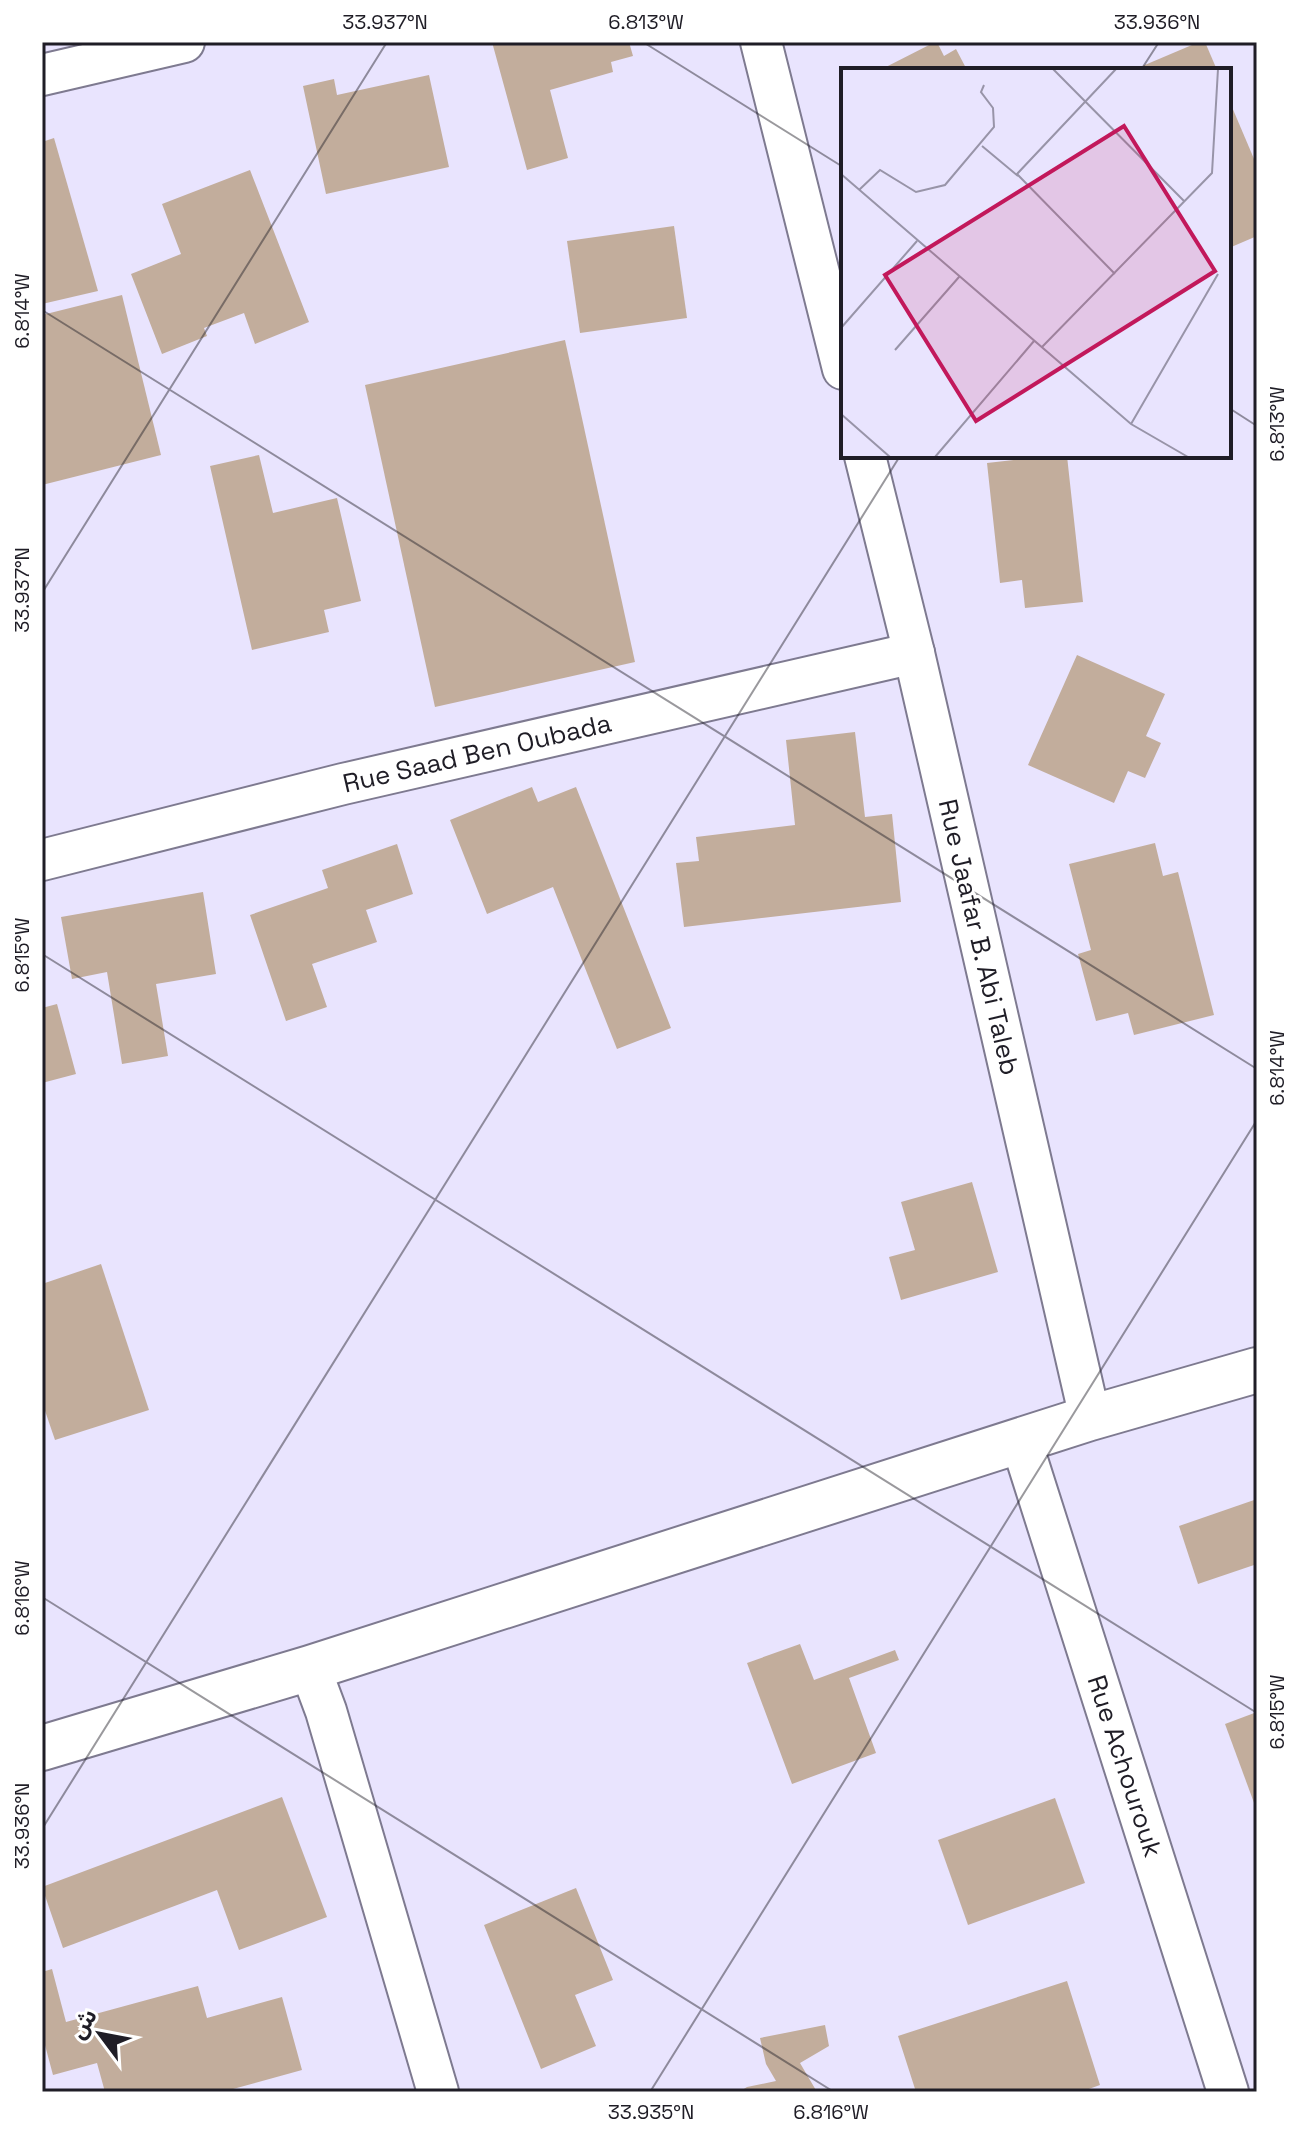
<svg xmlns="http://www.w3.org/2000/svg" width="1299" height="2134" font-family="'Space Grotesk','Noto Sans Arabic',sans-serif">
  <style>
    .building { fill: #c2ad9c }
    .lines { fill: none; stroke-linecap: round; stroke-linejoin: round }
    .street-casing { stroke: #7e7a90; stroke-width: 44 }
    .secondary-casing { stroke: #7e7a90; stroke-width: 48 }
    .street { stroke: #fff; stroke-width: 40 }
    .secondary { stroke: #fff; stroke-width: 44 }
    .ticks { fill: none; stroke: #1f1d26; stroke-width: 2; stroke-opacity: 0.45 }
    .labels { text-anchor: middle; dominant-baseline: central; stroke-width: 6; stroke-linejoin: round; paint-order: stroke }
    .street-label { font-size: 26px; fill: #1f1d26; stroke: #fff }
    .inset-road { fill: none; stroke: #9894a8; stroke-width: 2 }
    .view { fill: #c2185b; fill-opacity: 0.15; stroke: #c2185b; stroke-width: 4 }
    .inset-edge { fill: none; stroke: #1f1d26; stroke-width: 4 }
    .neatline { fill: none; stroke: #1f1d26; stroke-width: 3 }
    .ticks-label { font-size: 20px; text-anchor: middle; fill: #1f1d26 }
  </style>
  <rect width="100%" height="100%" fill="#e9e4fe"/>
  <!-- building -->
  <g class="building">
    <path d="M492,42h137l4,14 -22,6 2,10 -63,18 18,68 -41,12z"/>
    <path d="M935,42h2l7,14 12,-7 11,21h-87z"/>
    <path d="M1199,42h6l12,28h-84z"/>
    <path d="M429,75l20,92 -123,27 -23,-108 31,-7 3,16z"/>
    <path d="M1229,100l28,66v70l-28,12z"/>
    <path d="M54,138l44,153 -56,13v-162z"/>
    <path d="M250,170l59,152 -54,22 -11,-31 -40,15 3,8 -45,18 -31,-80 50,-20 -19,-50z"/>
    <path d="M674,226l13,92 -107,15 -13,-92z"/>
    <path d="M122,295l39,160 -119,30v-170z"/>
    <path d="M565,340l70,322 -200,45 -70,-322z"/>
    <path d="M259,455l14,58 64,-15 24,103 -37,9 5,22 -77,18 -42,-184z"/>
    <path d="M1049,456h18l16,146 -58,6 -3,-28 -22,3 -13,-120z"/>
    <path d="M1077,655l88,39 -19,42 15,7 -16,35 -17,-7 -14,32 -86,-38z"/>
    <path d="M855,732l10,85 27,-3 9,88 -217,25 -8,-64 23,-2 -3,-24 99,-12 -9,-85z"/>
    <path d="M532,787l6,15 38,-15 95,241 -54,21 -64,-162 -66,27 -37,-94z"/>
    <path d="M1155,843l8,33 15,-4 36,143 -80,20 -6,-22 -32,8 -18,-67 13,-4 -22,-86z"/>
    <path d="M397,844l16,50 -47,16 11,32 -65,22 15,43 -41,14 -36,-106 78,-27 -6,-18z"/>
    <path d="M203,892l13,82 -60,10 12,72 -46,8 -15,-92 -35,7 -11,-62z"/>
    <path d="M57,1004l19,70 -34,9v-75z"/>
    <path d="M972,1182l26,90 -97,28 -12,-43 26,-7 -14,-48z"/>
    <path d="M101,1264l48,146 -94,30 -13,-38v-118z"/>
    <path d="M1257,1499v65l-59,20 -19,-58z"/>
    <path d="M800,1644l14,36 81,-30 4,10 -50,18 27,75 -84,31 -45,-121z"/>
    <path d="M1257,1712v99l-32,-87z"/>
    <path d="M282,1797l45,120 -88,33 -22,-60 -154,58 -21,-61z"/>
    <path d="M1055,1798l30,85 -117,42 -30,-85z"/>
    <path d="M576,1888l37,92 -38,15 21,51 -55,23 -57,-144z"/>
    <path d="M52,1969l14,53 132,-36 9,32 75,-21 20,73 -80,22h-117l-8,-29 -44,12 -11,-41v-62z"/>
    <path d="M1067,1981l33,104 -14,5 1,2h-171l-18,-56z"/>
    <path d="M825,2025l4,21 -29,17 17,29h-78l8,-5 29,-6 -10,-17 -6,-26z"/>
  </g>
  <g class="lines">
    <!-- street casing -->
    <g class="street-casing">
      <g id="street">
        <path d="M761,42l82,327"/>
        <path d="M42,75l142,-33"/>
        <path d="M865,456l49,197 176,765"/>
        <path d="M42,860l301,-76 571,-131"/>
        <path d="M1021,1441l207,651"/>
        <path d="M310,1668l16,43 112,381"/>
      </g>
    </g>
    <!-- secondary casing -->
    <g class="secondary-casing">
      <path id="secondary" d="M42,1748l268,-80 780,-250 167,-48"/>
    </g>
    <!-- street -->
    <use href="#street" class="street"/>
    <!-- secondary -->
    <use href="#secondary" class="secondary"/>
  </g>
  <!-- ticks -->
  <path class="ticks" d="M643,42l200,125M1141,70l18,-28M42,310l1215,759M1229,408l28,18M42,593l345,-551M42,954l1215,759M42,1597l792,495M42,1829l858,-1373M650,2092l607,-972"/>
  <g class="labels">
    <!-- street labels -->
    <g class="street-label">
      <text transform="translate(477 753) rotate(-13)">Rue Saad Ben Oubada</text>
      <text transform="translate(979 937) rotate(77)">Rue Jaafar B. Abi Taleb</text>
      <text transform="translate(1125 1766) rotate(72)">Rue Achourouk</text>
    </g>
  </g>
  <!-- overview -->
  <g transform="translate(841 68)">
    <rect width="390" height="390" fill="#e9e4fe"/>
    <path class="inset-road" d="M212,1l132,133M141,78l36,30M0,106l290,250 57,33M18,122l21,-20 36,22 29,-7 49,-58 -1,-19 -12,-16 3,-7M274,206l-98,-100 99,-105M0,260l76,-87M201,279l170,-174 6,-104M54,282l64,-73M0,346l49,43M290,356l87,-150M94,389l99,-116"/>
    <path class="view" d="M283,58l91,145 -239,150 -91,-146z"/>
    <rect width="390" height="390" class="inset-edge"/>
  </g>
  <!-- border -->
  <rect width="1299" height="2134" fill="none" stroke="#ffffff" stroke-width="88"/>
  <!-- north arrow -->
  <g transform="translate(100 2034) rotate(302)" stroke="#ffffff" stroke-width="6" paint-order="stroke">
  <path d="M0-6L14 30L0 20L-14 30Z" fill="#1f1d26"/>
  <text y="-12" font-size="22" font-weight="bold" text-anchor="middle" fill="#1f1d26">ش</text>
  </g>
  <rect x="44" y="44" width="1211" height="2046" class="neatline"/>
  <g class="ticks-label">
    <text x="385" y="29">33.937°N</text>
    <text x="646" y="29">6.813°W</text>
    <text x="1157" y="29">33.936°N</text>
    <text transform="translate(22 311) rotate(-90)" y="7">6.814°W</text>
    <text transform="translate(1277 424) rotate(-90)" y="7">6.813°W</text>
    <text transform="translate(22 590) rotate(-90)" y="7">33.937°N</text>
    <text transform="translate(22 955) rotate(-90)" y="7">6.815°W</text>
    <text transform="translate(1277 1068) rotate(-90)" y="7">6.814°W</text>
    <text transform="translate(22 1598) rotate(-90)" y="7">6.816°W</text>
    <text transform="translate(1277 1712) rotate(-90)" y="7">6.815°W</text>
    <text transform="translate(22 1826) rotate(-90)" y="7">33.936°N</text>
    <text x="651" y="2119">33.935°N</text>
    <text x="831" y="2119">6.816°W</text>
  </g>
</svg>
